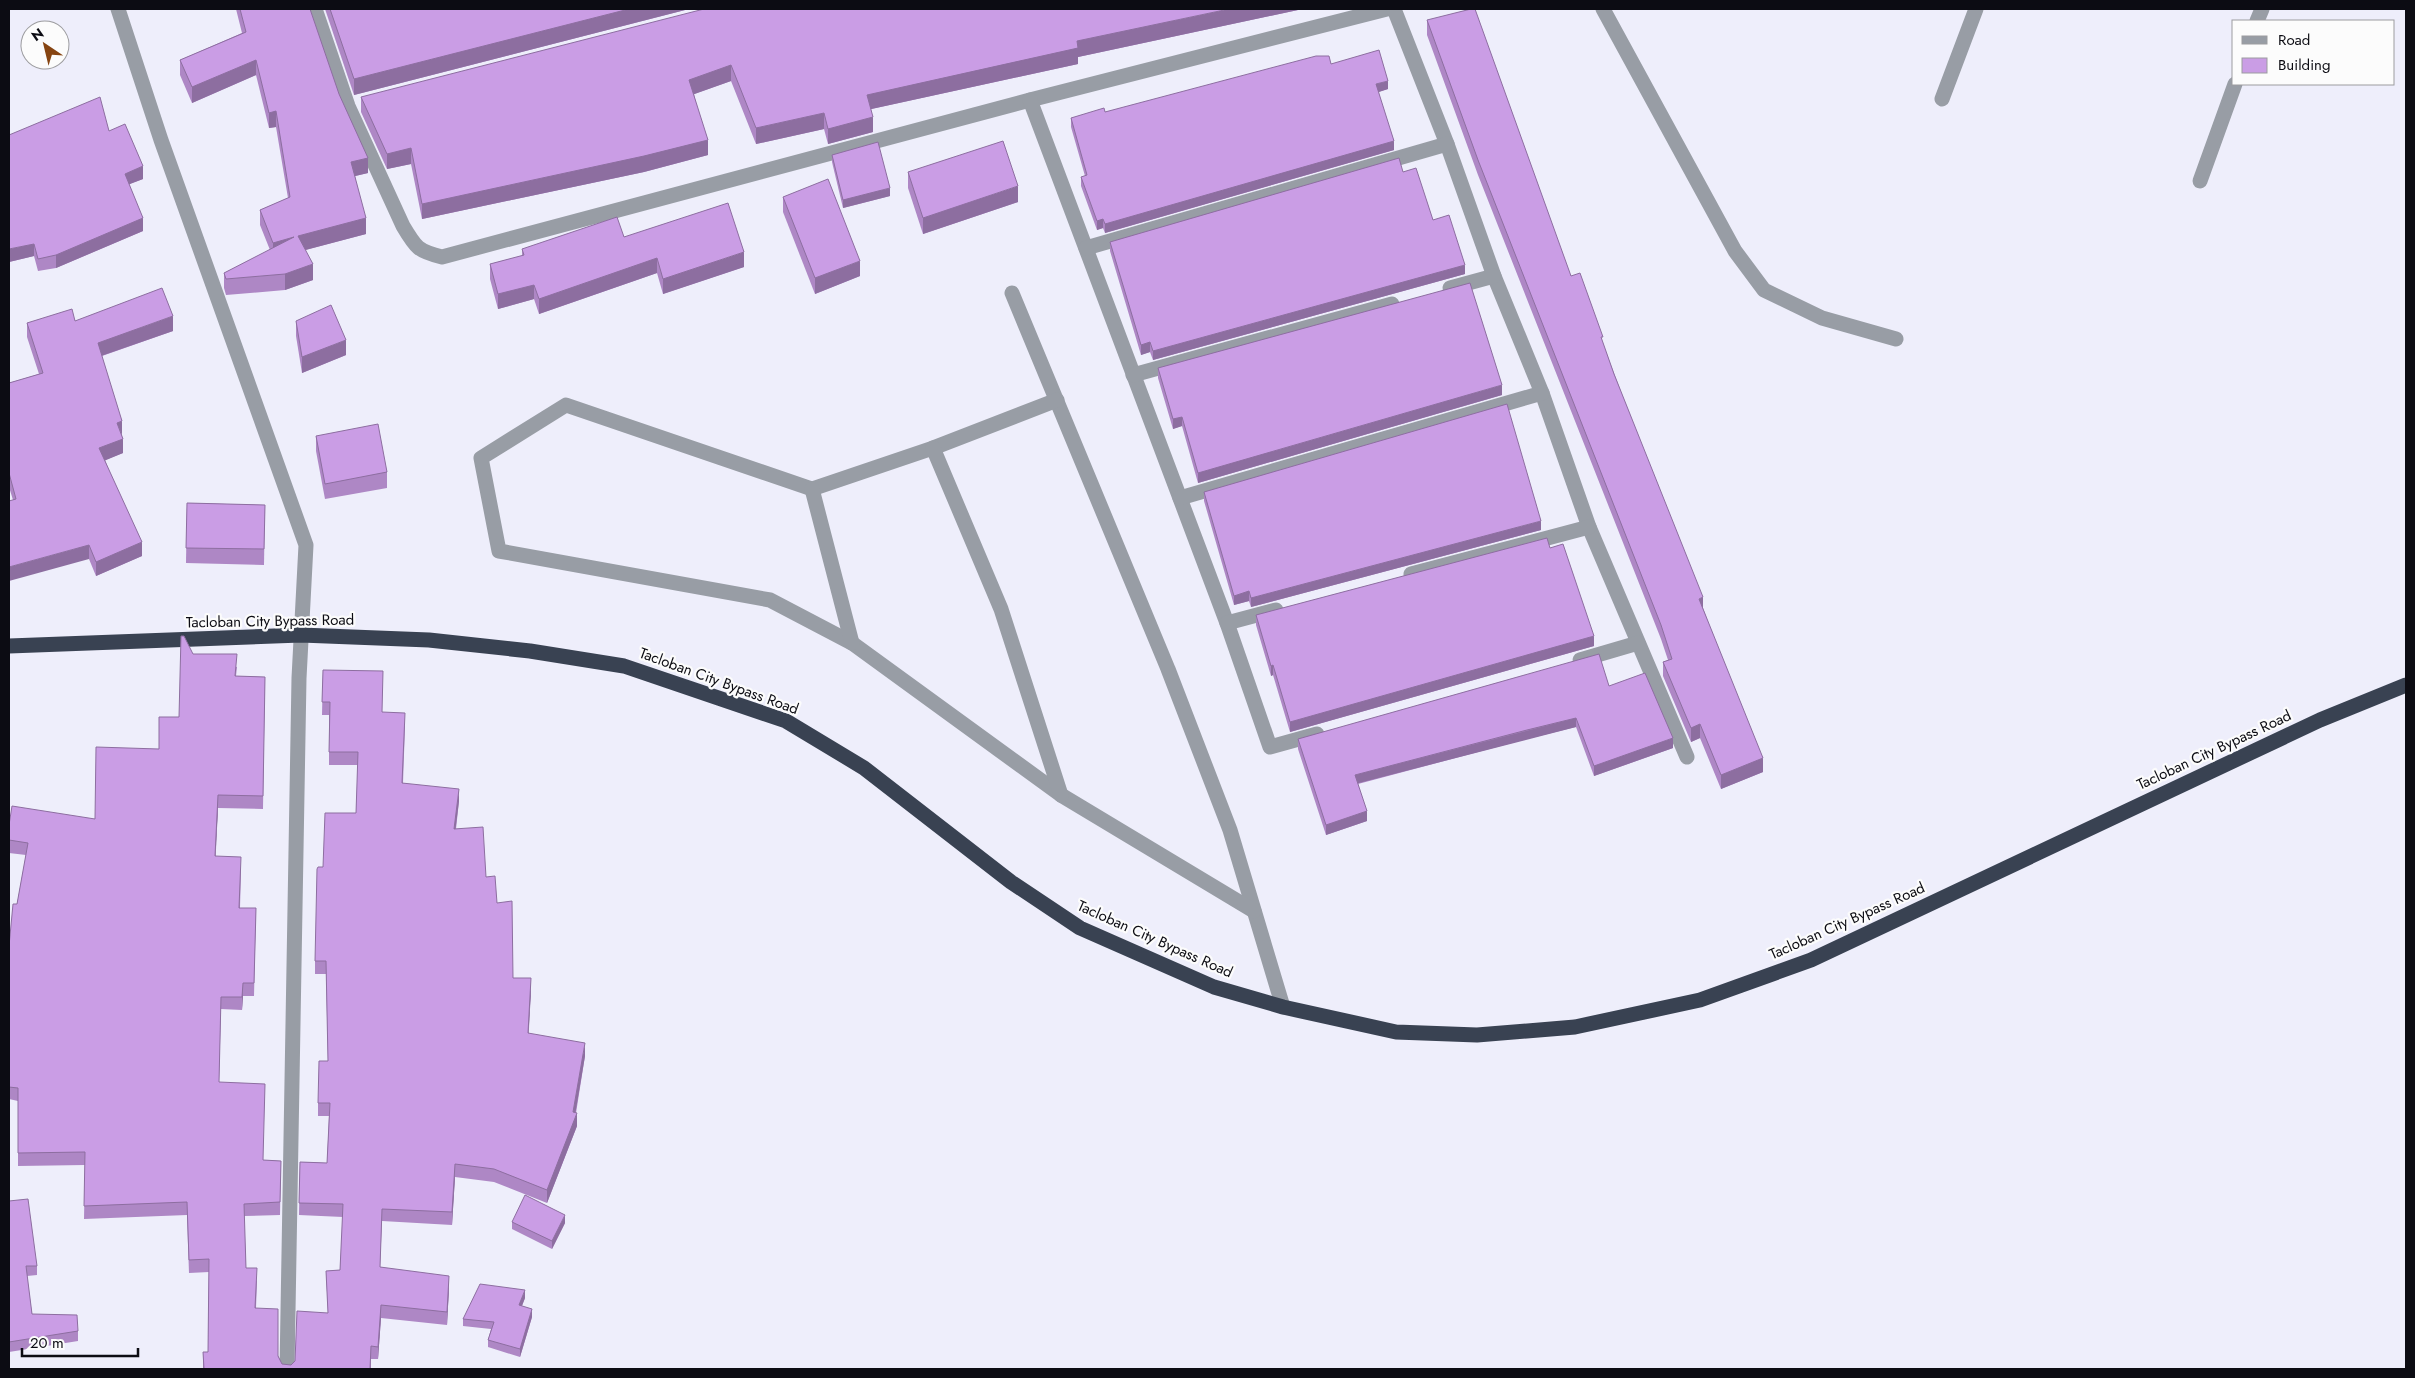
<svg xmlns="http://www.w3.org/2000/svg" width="2415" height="1378" font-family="Jost,sans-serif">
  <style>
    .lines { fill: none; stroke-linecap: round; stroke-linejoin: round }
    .street { stroke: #989da5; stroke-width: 15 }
    .highway { stroke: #394252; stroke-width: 15 }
    .wall { fill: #ae87c5 }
    .shaded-wall { fill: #8d6ea0 }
    .building { fill: #ca9de5; stroke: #8d6ea0 }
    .labels { text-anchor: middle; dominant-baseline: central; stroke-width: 4.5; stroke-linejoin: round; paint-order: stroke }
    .street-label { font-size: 15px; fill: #0c0c13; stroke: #fcfcfc }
  </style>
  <rect width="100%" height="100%" fill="#eeeefb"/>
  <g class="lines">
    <!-- street -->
    <g class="street">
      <path d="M118,9l43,131 145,405 -7,133 -12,691"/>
      <path d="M315,9l33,97 55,120c13,22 15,25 39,31l588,-157 357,-91"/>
      <path d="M1394,9l53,135 47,132 48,117 47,134 98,230"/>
      <path d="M1603,9l132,242 29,39 58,28 74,21"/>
      <path d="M2257,21l5,-12"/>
      <path d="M1942,99l34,-90"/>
      <path d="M1030,100l197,523 43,124 47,-13"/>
      <path d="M2200,181l35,-97"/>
      <path d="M1086,248l361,-104"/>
      <path d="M1450,288l44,-12"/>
      <path d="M1012,293l156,376 62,161 53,177"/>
      <path d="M1133,375l259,-71"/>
      <path d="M1057,400l-124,48 -121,41 -246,-84 -85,53 18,93 271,49 82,43 209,152 193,116"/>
      <path d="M933,448l68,161 60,186"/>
      <path d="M812,489l40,154"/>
      <path d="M1180,498l362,-105"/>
      <path d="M1411,574l178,-47"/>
      <path d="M1227,623l49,-13"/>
      <path d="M1580,660l58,-17"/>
    </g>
    <!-- highway -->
    <path class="highway" d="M9,646l292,-11 128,5 101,11 94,15 162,55 78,47 147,114 69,46 134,59 69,20 113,25 81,3 98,-8 125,-27 111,-40 509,-240 86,-35"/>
  </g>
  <!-- wall -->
  <g class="wall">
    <path d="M236,9h74l29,85 29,79 -13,3 11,58 -61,16 8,30 -28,10 -59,5 -2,-7v-15l46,-23 -10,-25v-15l28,-12 -12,-71 -7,1 -13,-53 -64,28 -12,-28v-15l62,-27z"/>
    <path d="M325,9h364l-335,86z"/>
    <path d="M1298,9v1l-220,47v7l-207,45 2,23 -45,12 -4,-15 -68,15 -25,-63 -37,13 14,61 -64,17 -222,47 -11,-55 -24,5 -26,-57v-15z"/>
    <path d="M1427,20l144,256 32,68 100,264 60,164 -42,17 -21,-51 -9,4 -28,-66v-14l5,-2 -7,-21 -183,-464 -51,-140z"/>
    <path d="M1331,64l57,25 -10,3 16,58 -289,83 -2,-5 -6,2 -16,-44v-9l4,-1 -14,-49v-9l34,-6z"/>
    <path d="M109,131l34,48 -14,5 14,47 -87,37 -18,3 -4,-15 -25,6z"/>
    <path d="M832,155l58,41 -47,12 -11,-46z"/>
    <path d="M908,172l110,30 -95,32 -15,-46z"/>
    <path d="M1403,172l30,48 32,54 -312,86 -3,-8 -9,3 -31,-104v-9z"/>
    <path d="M783,197l77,79 -45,18 -32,-82z"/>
    <path d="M624,237l120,30 -81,27 -6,-21 -118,41 -5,-15 -36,10 -8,-30v-15l32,-8v-7z"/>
    <path d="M75,321l98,10 -71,25 20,79 1,18 -18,7 37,96 -46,20 -7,-17 -76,-59 -4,-13v-104l30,-9 -12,-37v-14z"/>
    <path d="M296,321l50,34 -44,18 -6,-37z"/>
    <path d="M1158,368l344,27 -304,88 -16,-57 -9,3 -15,-51z"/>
    <path d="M316,436l71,36v16l-62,11 -9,-48z"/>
    <path d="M1204,492l337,38 -290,77 -2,-6 -15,4 -30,-104z"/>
    <path d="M187,503l78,2 -1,60 -78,-2z"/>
    <path d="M1550,548l44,98 -304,86 -17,-57 -2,1 -15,-51v-10z"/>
    <path d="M193,654l44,13 -1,9 29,1 -2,132 -45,-1 -3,49 26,13 -1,38h16l-2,88h-11l-1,14 -21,-1 -2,73 44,78 18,1 -1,54 -36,1 2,52 11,13 -1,27 26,56 9,1 4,-4 33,-48 -2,-42 14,-1 3,-53 -44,-2 1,-53 27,1 2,-47h-11v-13l10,-42 -2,-87h-11v-13l8,-94 33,-54 2,-48h-29v-50h-7l1,-45 59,42 23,14 -2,57 56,18 -3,28 30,48 11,26 16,75 18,13 -3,42 57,23 -9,57 1,13 -30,77 -53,-21 -39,-5 -3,48 -70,-4 -2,46 69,21 -2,37 -66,-7 -3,41h-7v10h-168v-17h5l1,-80 -20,1 -2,-58 -103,4 1,-54 -67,1v-65l-9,-2v-153l8,-42 9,-49 -17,-2v-28l86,-6 64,-70 20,-32z"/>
    <path d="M1609,686l64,62 -79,28 -18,-49 -49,12 -169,45 9,37 -41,14 -28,-86v-10z"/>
    <path d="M9,1201l28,65v9l-10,1 5,38 46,17v10l-69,11z"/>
    <path d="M512,1222l53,1 -13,26 -40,-20z"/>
    <path d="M525,1298l-3,8 10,11 -12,40 -32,-10v-7l3,-11 -28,-3v-7z"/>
  </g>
  <!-- shaded-wall -->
  <g class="shaded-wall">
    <path d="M629,9h60l-335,86v-16z"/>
    <path d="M1229,9h69v1l-220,47v7l-211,46v-15l210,-54z"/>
    <path d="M256,60v15l-64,28v-16z"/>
    <path d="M731,65v16l-42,15v-16z"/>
    <path d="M1388,81v8l-12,4v-9z"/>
    <path d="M276,111v16l-7,1v-15z"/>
    <path d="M824,113v16l-68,15v-16z"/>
    <path d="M873,117v15l-45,12v-15z"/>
    <path d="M708,140v15l-64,17 -222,47v-15z"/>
    <path d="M1394,141v9l-289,83v-9z"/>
    <path d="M411,148v16l-24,5v-15z"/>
    <path d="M368,158v15l-17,4v-15z"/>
    <path d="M143,166v13l-18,7v-12z"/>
    <path d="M1018,186v16l-95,32v-16z"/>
    <path d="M890,188v8l-47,12v-8z"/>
    <path d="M143,218v13l-87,37v-13z"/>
    <path d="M366,218v16l-68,18v-16z"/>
    <path d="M1103,219v9l-6,2v-9z"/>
    <path d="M294,237l-21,21v-15z"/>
    <path d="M34,244v12l-25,6v-13z"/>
    <path d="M744,252v15l-81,27v-15z"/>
    <path d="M657,258v15l-118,41v-15z"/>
    <path d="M860,261v15l-45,18v-16z"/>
    <path d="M313,264v16l-28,10v-16z"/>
    <path d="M1465,265v9l-312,86v-9z"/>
    <path d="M534,285v14l-36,10v-15z"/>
    <path d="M173,316v15l-75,26v-14z"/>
    <path d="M346,340v15l-44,18v-16z"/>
    <path d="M1150,342v10l-9,3v-10z"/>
    <path d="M1502,385v10l-304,88v-10z"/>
    <path d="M1182,417v9l-9,3v-10z"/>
    <path d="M122,421v14l-5,-12z"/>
    <path d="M123,439v14l-24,10v-15z"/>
    <path d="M1541,521v9l-290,77v-9z"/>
    <path d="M142,542v14l-46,20v-14z"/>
    <path d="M89,545v14l-80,22v-14z"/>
    <path d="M1249,591v10l-15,4v-9z"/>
    <path d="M1703,597v15l-4,-13z"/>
    <path d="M1594,636v10l-304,86v-10z"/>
    <path d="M1273,665v10l-2,1v-10z"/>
    <path d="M1576,718v9l-221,57v-9z"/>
    <path d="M1700,724v14l-9,4v-14z"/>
    <path d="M1673,738v10l-79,28v-10z"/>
    <path d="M1763,758v14l-42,17v-14z"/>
    <path d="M459,789v12l-5,40v-12z"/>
    <path d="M218,795v13l-3,61v-13z"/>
    <path d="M1367,811v10l-41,14v-10z"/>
    <path d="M531,978v13l-3,55v-13z"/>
    <path d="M243,983v13l-1,14v-13z"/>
    <path d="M585,1043v13l-11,65 3,-8v13l-30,77v-13l26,-78z"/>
    <path d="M455,1164v13l-3,48v-13z"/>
    <path d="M565,1215v8l-13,26v-8z"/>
    <path d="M449,1276v12l-2,37v-13z"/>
    <path d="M525,1290v8l-6,15v-8z"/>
    <path d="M381,1305v13l-3,41v-12z"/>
    <path d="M532,1309v8l-12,40v-8z"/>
  </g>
  <!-- building -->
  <g class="building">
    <path d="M240,9h70l29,85 29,64 -17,4 15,56 -68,18 15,28 -28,10 -59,5 -2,-6 70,-36 -21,6 -13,-33 30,-13 -14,-86 -7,2 -13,-53 -64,27 -12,-27 66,-28z"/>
    <path d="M330,9h299l-275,70z"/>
    <path d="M704,9h525l-152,32 1,7 -211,47 6,22 -45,12 -4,-16 -68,15 -25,-63 -42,15 19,60 -64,16 -222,48 -11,-56 -24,6 -26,-57z"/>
    <path d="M1471,9h4l96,267 9,-3 23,64h-2l13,37 89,223 -4,2 64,159 -42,17 -21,-51 -9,4 -28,-66 9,-3 -11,-34 -183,-465 -51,-140z"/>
    <path d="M1379,50l9,31 -12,3 18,57 -289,83 -2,-5 -6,2 -16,-44 6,-2 -16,-57 33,-10 1,4 211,-56h13l2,8z"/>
    <path d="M100,97l9,34 16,-7 18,42 -18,8 18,44 -87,37 -18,4 -4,-15 -25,5v-114z"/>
    <path d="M1003,141l15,45 -95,32 -15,-46z"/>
    <path d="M878,142l12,46 -47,12 -11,-45z"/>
    <path d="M1399,158l4,14 13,-4 17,52 16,-5 16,50 -312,86 -3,-9 -9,3 -31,-103z"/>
    <path d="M828,179l32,82 -45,17 -32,-81z"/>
    <path d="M728,203l16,49 -81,27 -6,-21 -118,41 -5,-14 -36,9 -8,-30 34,-9 -2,-6 95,-32 7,20z"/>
    <path d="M1470,283l32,102 -304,88 -16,-56 -9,2 -15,-51z"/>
    <path d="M162,288l11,28 -75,27 24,78 -5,2 6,16 -24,9 43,94 -46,20 -7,-17 -80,22v-66l7,-2 -7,-26v-90l34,-10 -16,-50 45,-14 3,12z"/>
    <path d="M331,305l15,35 -44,17 -6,-36z"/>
    <path d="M1507,404l34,117 -290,77 -2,-7 -15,5 -30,-104z"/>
    <path d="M378,424l9,48 -62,12 -9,-48z"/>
    <path d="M187,503l78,2 -1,44 -78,-1z"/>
    <path d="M1547,538l3,10 13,-4 31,92 -304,86 -17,-57 -2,1 -15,-51z"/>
    <path d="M181,636h3l9,18h44l-2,22 30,1 -2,119 -45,-1 -3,61 26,1 -2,51h17l-2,75h-11l-1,14h-21l-2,85 46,2 -2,76 18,1 -1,41 -36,2 2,64h11l-2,40 23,1v47l4,8 9,1 4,-4 2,-50 31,2 -2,-42 14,-1 3,-66 -44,-1 1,-41 27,1 3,-60h-12l1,-42h9l-2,-100h-11l2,-92 1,-2h5l2,-54h31l2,-61h-29l1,-50h-8l1,-32 60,1 -1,41 23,1 -3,70 57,6 -5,40 29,-2 3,50 9,-1 2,27 15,-2 1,77h18l-3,55 57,10 -12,69 4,1 -30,77 -53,-21 -39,-5 -3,48 -70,-3 -2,58 69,9 -2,36 -66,-7 -3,42 -7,-1 -1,23h-166l-1,-17h5l1,-93 -20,1 -2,-58 -103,4 1,-54 -67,1v-65l-9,-1v-141l4,-42h4l11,-61 -19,-3v-15l3,-19 83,13 1,-72 63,2v-32h20z"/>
    <path d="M1599,654l10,32 36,-13 28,65 -79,28 -18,-48 -49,12 -172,45 12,36 -41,14 -28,-86z"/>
    <path d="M525,1195l40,20 -13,26 -40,-19z"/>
    <path d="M28,1199l9,67h-11l6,48 45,1 1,16 -69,11v-141z"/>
    <path d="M480,1284l45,6 -6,15 13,4 -12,40 -32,-9 6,-18 -31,-3z"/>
  </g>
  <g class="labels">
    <!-- street labels -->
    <g class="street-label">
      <text transform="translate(270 621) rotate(-1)">Tacloban City Bypass Road</text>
      <text transform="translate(719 681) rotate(20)">Tacloban City Bypass Road</text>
      <text transform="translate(2214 750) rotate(-25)">Tacloban City Bypass Road</text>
      <text transform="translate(1847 921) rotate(-24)">Tacloban City Bypass Road</text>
      <text transform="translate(1155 939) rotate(24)">Tacloban City Bypass Road</text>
    </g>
  </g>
  <!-- border -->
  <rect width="2415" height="1378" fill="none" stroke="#0c0c13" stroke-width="20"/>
  <!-- legend -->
  <rect x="2232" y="20" width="162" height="65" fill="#fcfcfc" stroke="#9c9c9f"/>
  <rect x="2242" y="36" width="25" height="8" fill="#989da5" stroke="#9c9c9f"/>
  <text x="2278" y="45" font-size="15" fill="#0c0c13">Road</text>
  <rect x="2242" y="58" width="25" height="15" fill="#ca9de5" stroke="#9c9c9f"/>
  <text x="2278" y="70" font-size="15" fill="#0c0c13">Building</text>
  <!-- north arrow -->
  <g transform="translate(45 45) rotate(325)"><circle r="24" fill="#fcfcfc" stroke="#9c9c9f"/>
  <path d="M0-4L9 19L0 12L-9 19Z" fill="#864411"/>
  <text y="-8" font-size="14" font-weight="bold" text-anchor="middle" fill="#0c0c13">N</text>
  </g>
  <!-- scale -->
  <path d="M22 1348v8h116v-8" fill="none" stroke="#0c0c13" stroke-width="2.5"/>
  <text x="30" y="1348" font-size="15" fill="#0c0c13" stroke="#fcfcfc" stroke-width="4" paint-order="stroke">20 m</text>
</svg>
